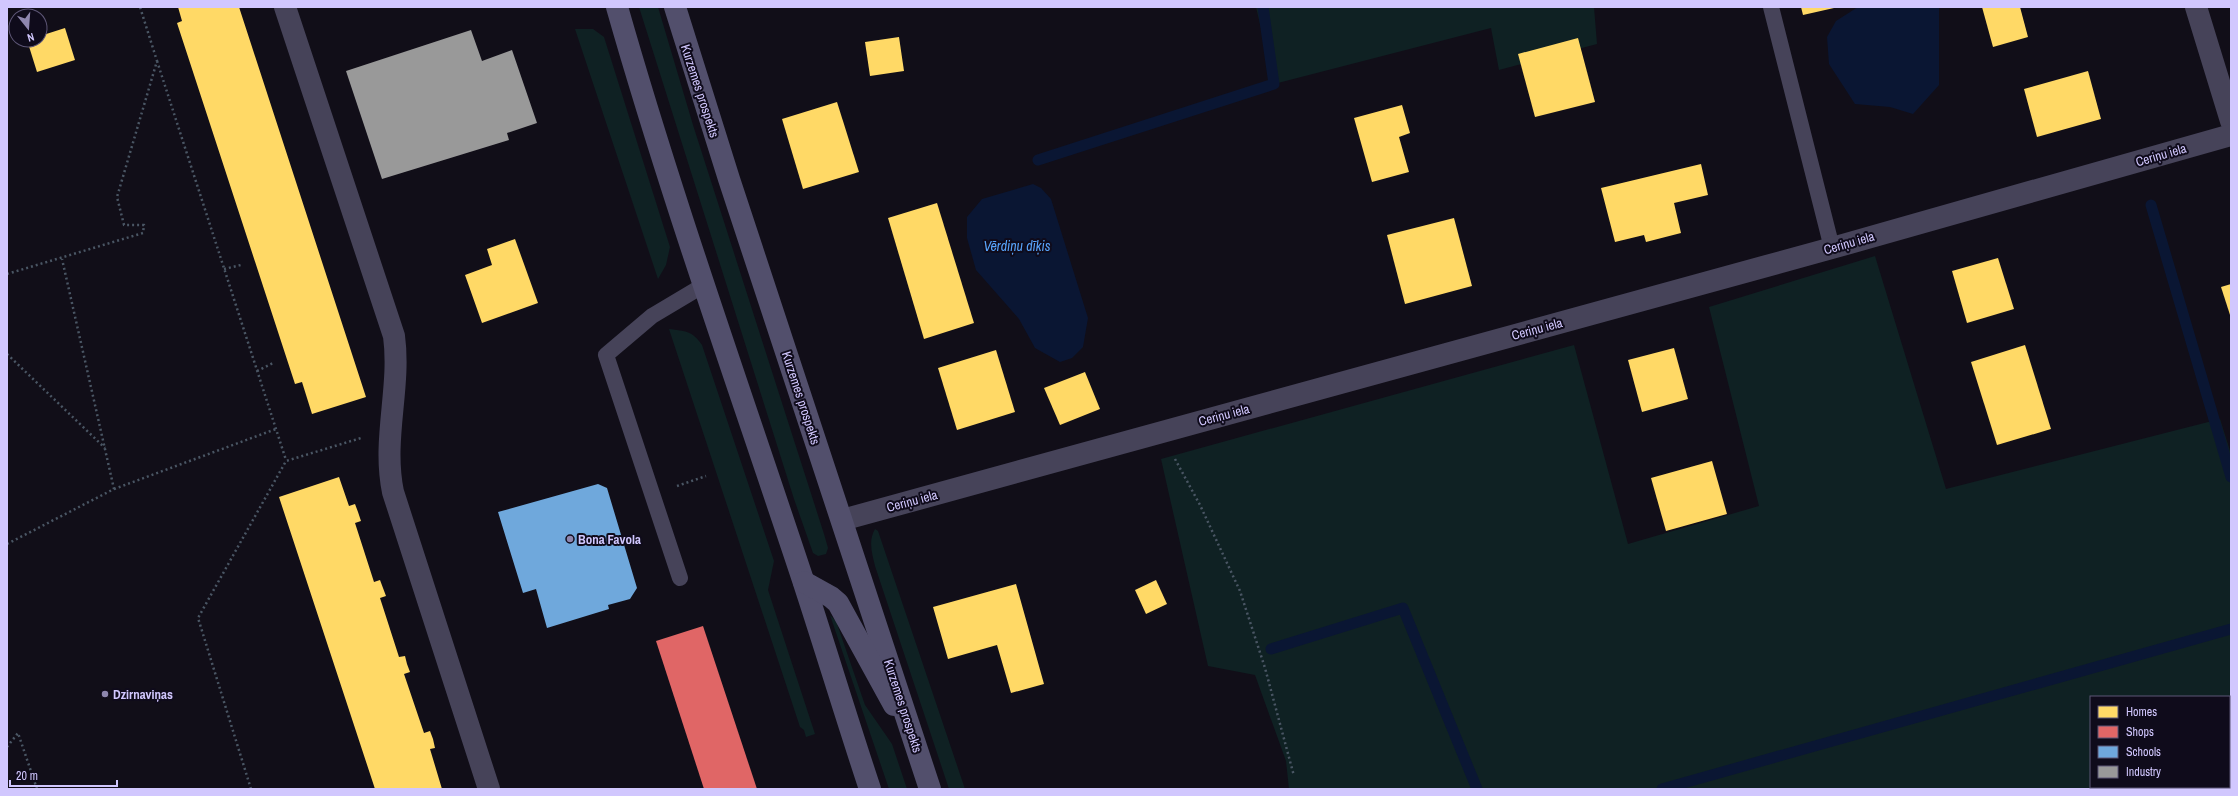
<svg xmlns="http://www.w3.org/2000/svg" width="2238" height="796" font-family="'Archivo Narrow',sans-serif">
  <style>
    .green { fill: #0f2123; fill-rule: evenodd }
    .water { fill: #0a1633 }
    .homes { fill: #ffd966 }
    .shops { fill: #e06666 }
    .schools { fill: #6fa8dc }
    .industry { fill: #999 }
    .lines { fill: none; stroke-linecap: round; stroke-linejoin: round }
    .stream { stroke: #0a1633; stroke-width: 11 }
    .path { stroke: #4a5664; stroke-width: 2.5; stroke-dasharray: 2 3; stroke-linecap: butt }
    .lane { stroke: #464359; stroke-width: 16 }
    .street { stroke: #464359; stroke-width: 22 }
    .secondary { stroke: #524f6c; stroke-width: 22 }
    .poi-dot { fill: #8e86ae; stroke: #0f0b1b; stroke-width: 1.5 }
    .labels { text-anchor: middle; dominant-baseline: central; stroke-width: 4; stroke-linejoin: round; paint-order: stroke }
    .street-label { font-size: 13px; fill: #d1c7fe; stroke: #0f0b1b }
    .poi-label { font-size: 13px; font-weight: bold; fill: #d1c7fe; stroke: #0f0b1b; text-anchor: start }
    .water-label { font-size: 14px; font-style: italic; fill: #58a4fb; stroke: #0f0b1b }
  </style>
  <rect width="100%" height="100%" fill="#110e18"/>
  <!-- green -->
  <g class="green">
    <path d="M639,7h19l35,118 131,409 4,14 -2,6 -8,2 -5,-3 -19,-54z"/>
    <path d="M1256,7h338l3,37 -98,26 -8,-42 -217,56z"/>
    <path d="M575,29h18l11,8 66,210 -4,18 -8,14z"/>
    <path d="M1875,256l71,233 274,-70 11,35v335h-942l-3,-28 -31,-86 -47,-9 -47,-207 413,-114 54,199 131,-38 -50,-199zM2091,697h138v90h-138z"/>
    <path d="M669,329c16,2 24,2 33,16l72,216 -6,29 47,144 -9,3 -2,-7 -4,-3z"/>
    <path d="M875,529l3,2 87,258h-16l-74,-223c-3,-13 -7,-25 0,-37z"/>
    <path d="M830,615l6,6 29,84 27,39 15,45h-18z"/>
  </g>
  <!-- water -->
  <g class="water">
    <path d="M1858,7h81v78l-26,29 -23,-7 -35,-3 -26,-40 -2,-27 9,-16z"/>
    <path d="M1033,184l8,4 10,11 37,119 -5,29 -11,11 -12,4 -25,-14 -16,-29 -43,-49 -9,-32v-21l15,-18z"/>
  </g>
  <!-- homes -->
  <g class="homes">
    <path d="M178,7h61l127,390 -54,17 -10,-32 -7,2 -118,-361 5,-2z"/>
    <path d="M1801,7h33v1l-31,7z"/>
    <path d="M1982,7h38l8,30 -35,10z"/>
    <path d="M65,28l10,32 -38,12 -10,-32h13v-4z"/>
    <path d="M899,37l5,34 -34,5 -5,-34z"/>
    <path d="M1578,38l17,64 -60,15 -17,-63z"/>
    <path d="M2088,71l13,48 -64,18 -13,-48z"/>
    <path d="M837,102l22,70 -56,17 -21,-70z"/>
    <path d="M1402,105l8,28 -11,4 10,35 -37,10 -18,-64z"/>
    <path d="M1701,164l7,31 -34,8 7,30 -35,9 -2,-7 -29,7 -14,-54z"/>
    <path d="M937,203l37,120 -50,16 -36,-121z"/>
    <path d="M1454,218l18,68 -67,18 -18,-69z"/>
    <path d="M515,239l23,64 -56,20 -17,-48 27,-10 -5,-16z"/>
    <path d="M1998,258l16,51 -47,14 -15,-52z"/>
    <path d="M2231,284v34l-10,-31z"/>
    <path d="M2025,345l26,84 -54,16 -26,-83z"/>
    <path d="M1674,348l14,51 -46,13 -14,-52z"/>
    <path d="M996,350l19,62 -58,18 -19,-62z"/>
    <path d="M1085,372l15,37 -40,16 -16,-37z"/>
    <path d="M1712,461l15,53 -61,17 -15,-53z"/>
    <path d="M339,477l10,29 6,-2 3,8 3,9 -6,2 19,59 6,-2 6,16 -6,2 19,59 6,-1 2,8 3,8 -6,2 20,59 6,-2 3,8 2,9 -5,1 12,40h-67l-96,-292z"/>
    <path d="M1156,580l11,24 -21,10 -11,-24z"/>
    <path d="M1016,584l28,100 -33,9 -14,-48 -49,14 -15,-52z"/>
  </g>
  <!-- shops -->
  <path class="shops" d="M703,626l54,163h-53l-48,-148z"/>
  <!-- schools -->
  <path class="schools" d="M598,484l9,4 30,100 -7,11 -22,6 1,4 -62,19 -11,-39 -13,4 -25,-81z"/>
  <!-- industry -->
  <path class="industry" d="M471,30l11,31 30,-11 25,73 -30,10 2,7 -127,39 -36,-108z"/>
  <g class="lines">
    <!-- stream -->
    <g class="stream">
      <path d="M1038,160l236,-76 -11,-77"/>
      <path d="M2151,205l80,272"/>
      <path d="M1271,649l132,-41 74,181"/>
      <path d="M1662,789l569,-160"/>
    </g>
    <!-- path -->
    <g class="path">
      <path d="M157,61l129,399"/>
      <path d="M224,269l17,-4"/>
      <path d="M7,274l136,-41 1,-8h-20l-7,-28 40,-136 -17,-54"/>
      <path d="M7,354l98,94"/>
      <path d="M257,371l16,-8"/>
      <path d="M1175,459l25,46 40,86 25,77 29,108"/>
      <path d="M677,486l29,-10"/>
      <path d="M114,489l162,-60"/>
      <path d="M7,544l107,-55 -52,-230"/>
      <path d="M7,747l11,-14 19,56"/>
      <path d="M251,789l-53,-171 88,-157 75,-23"/>
    </g>
    <!-- lane -->
    <g class="lane">
      <path d="M1771,7l61,241"/>
      <path d="M680,578l-74,-223 46,-39 52,-31"/>
    </g>
    <!-- street -->
    <g class="street">
      <path d="M285,7l109,329c7,52 -12,103 -1,156l96,297"/>
      <path d="M2196,7l35,114"/>
      <path d="M842,520l990,-272 399,-113"/>
    </g>
    <!-- secondary -->
    <g class="secondary">
      <path d="M617,7c55,193 123,383 186,573 23,70 44,140 67,209"/>
      <path d="M675,7l54,172 201,610"/>
      <path d="M804,582l27,15 7,6 56,102"/>
    </g>
  </g>
  <!-- markers -->
  <g class="poi-dot">
    <circle cx="570" cy="539" r="4"/>
    <circle cx="105" cy="694" r="4"/>
  </g>
  <g class="labels">
    <!-- street labels -->
    <g class="street-label">
      <text transform="translate(700 91) rotate(72)">Kurzemes prospekts</text>
      <text transform="translate(2161 155) rotate(-16)">Ceriņu iela</text>
      <text transform="translate(1849 243) rotate(-16)">Ceriņu iela</text>
      <text transform="translate(1537 329) rotate(-15)">Ceriņu iela</text>
      <text transform="translate(801 398) rotate(72)">Kurzemes prospekts</text>
      <text transform="translate(1224 415) rotate(-15)">Ceriņu iela</text>
      <text transform="translate(912 501) rotate(-15)">Ceriņu iela</text>
      <text transform="translate(903 706) rotate(72)">Kurzemes prospekts</text>
    </g>
    <!-- poi labels -->
    <g class="poi-label">
      <text x="578" y="539">Bona Favola</text>
      <text x="113" y="694">Dzirnaviņas</text>
    </g>
    <!-- water labels -->
    <g class="water-label">
      <text x="1017" y="246">Vērdiņu dīķis</text>
    </g>
  </g>
  <!-- border -->
  <rect width="2238" height="796" fill="none" stroke="#d1c7fe" stroke-width="16"/>
  <!-- legend -->
  <rect x="2090" y="696" width="140" height="92" fill="#0f0b1b" stroke="#5d5676"/>
  <rect x="2098" y="706" width="20" height="12" fill="#ffd966" stroke="#5d5676"/>
  <text x="2126" y="716" font-size="12" fill="#d1c7fe">Homes</text>
  <rect x="2098" y="726" width="20" height="12" fill="#e06666" stroke="#5d5676"/>
  <text x="2126" y="736" font-size="12" fill="#d1c7fe">Shops</text>
  <rect x="2098" y="746" width="20" height="12" fill="#6fa8dc" stroke="#5d5676"/>
  <text x="2126" y="756" font-size="12" fill="#d1c7fe">Schools</text>
  <rect x="2098" y="766" width="20" height="12" fill="#999999" stroke="#5d5676"/>
  <text x="2126" y="776" font-size="12" fill="#d1c7fe">Industry</text>
  <!-- north arrow -->
  <g transform="translate(28 28) rotate(163)"><circle r="19" fill="#0f0b1b" stroke="#5d5676"/>
  <path d="M0-3L7 15L0 10L-7 15Z" fill="#8e86ae"/>
  <text y="-6" font-size="11" font-weight="bold" text-anchor="middle" fill="#d1c7fe">N</text>
  </g>
  <!-- scale -->
  <path d="M10 780v6h107v-6" fill="none" stroke="#d1c7fe" stroke-width="2"/>
  <text x="16" y="780" font-size="12" fill="#d1c7fe" stroke="#0f0b1b" stroke-width="3" paint-order="stroke">20 m</text>
</svg>
